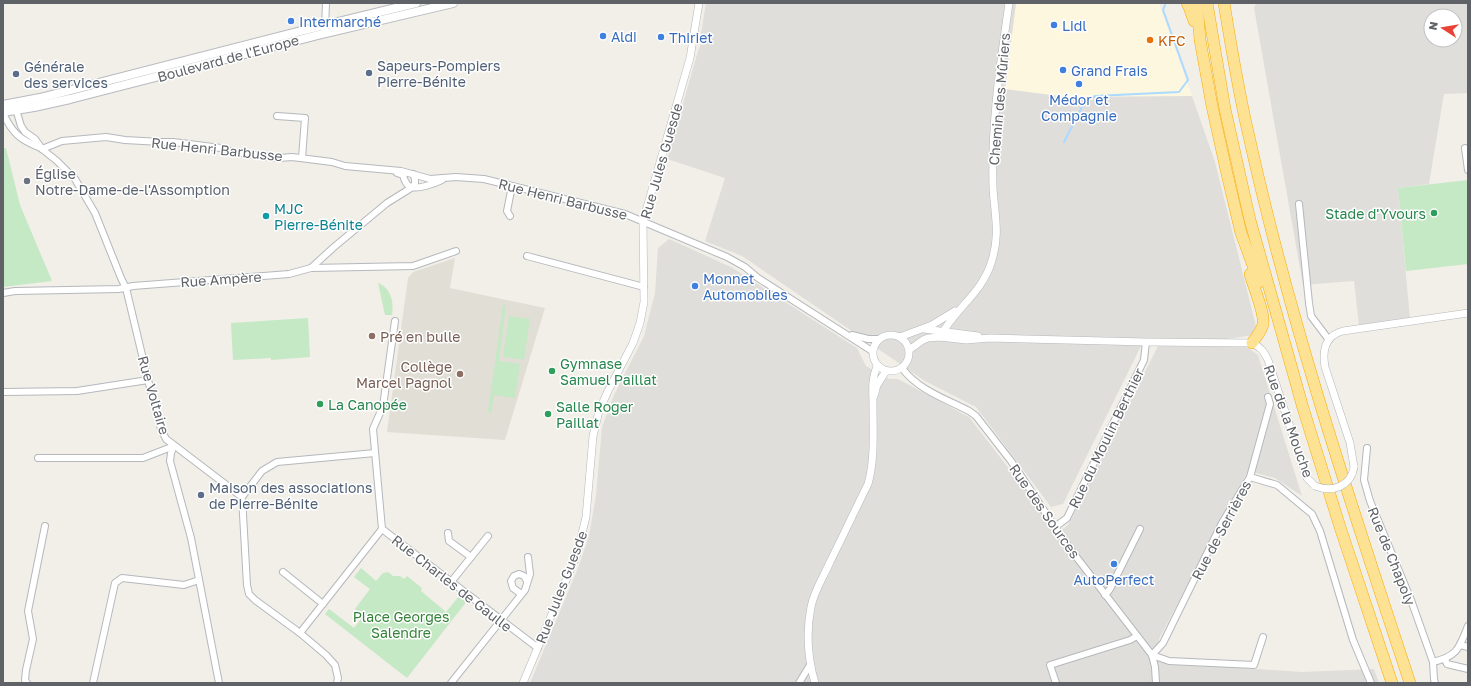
<svg xmlns="http://www.w3.org/2000/svg" width="1471" height="686" font-family="'Golos Text',sans-serif">
  <style>
    .commercial { fill: #fef7e0 }
    .industrial { fill: #e0deda; fill-rule: evenodd }
    .education { fill: #e1ded6 }
    .green { fill: #c5e8c5 }
    .lines { fill: none; stroke-linecap: round; stroke-linejoin: round }
    .stream { stroke: #aadaff; stroke-width: 2 }
    .minor-casing { stroke: #b5b8bc; stroke-width: 8 }
    .tertiary-casing { stroke: #b5b8bc; stroke-width: 8 }
    .secondary-casing { stroke: #b6babf; stroke-width: 10 }
    .motorway-casing { stroke: #f9ab00; stroke-width: 12 }
    .minor { stroke: #fff; stroke-width: 6 }
    .tertiary { stroke: #fff; stroke-width: 7 }
    .secondary { stroke: #fff; stroke-width: 8 }
    .motorway { stroke: #fde293; stroke-width: 11 }
    .tertiary-bridge-casing { stroke: #b5b8bc; stroke-width: 8; stroke-linecap: butt }
    .tertiary-bridge { stroke: #fff; stroke-width: 7 }
    .shop-dot { fill: #3f7fe0; stroke: #fff; stroke-width: 1.5 }
    .food-dot { fill: #e8710a; stroke: #fff; stroke-width: 1.5 }
    .service-dot { fill: #5c6f8a; stroke: #fff; stroke-width: 1.5 }
    .worship-dot { fill: #6b7280; stroke: #fff; stroke-width: 1.5 }
    .leisure-dot { fill: #2e9e5b; stroke: #fff; stroke-width: 1.5 }
    .culture-dot { fill: #0f9aa8; stroke: #fff; stroke-width: 1.5 }
    .education-dot { fill: #8d6e63; stroke: #fff; stroke-width: 1.5 }
    .labels { text-anchor: middle; dominant-baseline: central; stroke-width: 3; stroke-linejoin: round; paint-order: stroke }
    .shop-label { font-size: 14px; fill: #366cbe; stroke: #fff; text-anchor: start }
    .food-label { font-size: 14px; fill: #c56008; stroke: #fff; text-anchor: start }
    .street-label { font-size: 14px; fill: #5f6368; stroke: #fff }
    .service-label { font-size: 14px; fill: #4e5e75; stroke: #fff; text-anchor: start }
    .worship-label { font-size: 14px; fill: #5b616d; stroke: #fff; text-anchor: start }
    .culture-label { font-size: 14px; fill: #0d838f; stroke: #fff; text-anchor: start }
    .leisure-label { font-size: 14px; fill: #27864d; stroke: #fff; text-anchor: start }
    .education-label { font-size: 14px; fill: #785e54; stroke: #fff; text-anchor: start }
    .park-label { font-size: 14px; fill: #348238; stroke: #fff }
  </style>
  <rect width="100%" height="100%" fill="#f1efe8"/>
  <!-- commercial -->
  <path class="commercial" d="M1016,3h143l33,93 -108,1 -1,2 -78,-10z"/>
  <!-- industrial -->
  <g class="industrial">
    <path d="M706,3h310l-11,86 77,10 2,-2 108,-1 23,66 41,164 -3,9 -32,5 -76,-2 -82,166 -12,3 -75,-100 -51,-26 -183,-125 -37,-15 20,-63 -58,-19 31,-108 5,-11 -3,-1z"/>
    <path d="M1256,3h212v90l-24,1 -15,90 -31,4 12,131 -51,7 -5,-45 -51,4 -49,-277zM1431,16h24v24h-24z"/>
    <path d="M669,239l62,28 126,81 9,18 23,13h9l71,38 61,79 25,39 13,-10 90,-179 89,1 11,8 44,141 -27,-18 -27,-7 -89,168v23l143,10 72,-3 5,14h-849l48,-115 11,-32 7,-41 6,-68 12,-32 30,-59 11,-43 3,-45z"/>
  </g>
  <!-- education -->
  <path class="education" d="M455,258l-5,30 95,20 -40,132 -118,-8 21,-154 5,-6z"/>
  <!-- green -->
  <g class="green">
    <path d="M3,148h3l14,57 32,76 -49,6z"/>
    <path d="M1468,180v84l-62,7 -8,-83z"/>
    <path d="M378,283c13,5 16,19 14,32h-7z"/>
    <path d="M503,305h3l-7,56 21,3 -5,34 -21,-3 -3,18 -3,-1z"/>
    <path d="M509,316l21,3 -6,41 -21,-3z"/>
    <path d="M308,318l2,39 -39,3v-2l-38,2 -2,-37z"/>
    <path d="M361,568l15,13 7,-8 5,-1 5,4h7l4,3 3,-3 15,12 -1,3 25,21 14,-17 7,6 -60,77 -82,-64 4,-5 25,19 9,-12 -8,-7 15,-20 -16,-12z"/>
  </g>
  <g class="lines">
    <!-- stream -->
    <path class="stream" d="M1064,142l21,-41 10,-5 84,-4 9,-12 -25,-70 2,-5"/>
    <!-- minor casing -->
    <g class="minor-casing">
      <g id="minor">
        <path d="M325,29l1,-26"/>
        <path d="M15,106l6,20 4,6 10,7 7,10 15,12 18,18 20,34 26,65 5,10 22,92 13,49 5,10 76,58"/>
        <path d="M3,113c9,20 17,27 38,35"/>
        <path d="M277,116l28,2 -3,40"/>
        <path d="M1465,148l3,22"/>
        <path d="M42,149l20,-8 44,-4 19,3 36,2h12l48,6 12,4 46,6 13,-1 40,5 13,4 56,5 29,8 26,-2 28,2 141,35 102,43 18,10 13,11 114,73"/>
        <path d="M397,173l6,2c1,4 3,9 6,11 6,5 27,-3 33,-6"/>
        <path d="M1299,204l10,99 2,13 18,24"/>
        <path d="M510,216l-3,-5 5,-25"/>
        <path d="M527,256l117,31"/>
        <path d="M311,268l102,-2 43,-15"/>
        <path d="M3,293l12,-2 104,-2 14,-3 156,-12 22,-6 23,-21 53,-44 24,-15 4,-4v-5l-2,-5"/>
        <path d="M395,321l-12,85 -10,23 9,100 156,119"/>
        <path d="M852,335l16,4h11"/>
        <path d="M902,368c16,22 44,31 67,43l7,5 35,45 44,66 19,27 78,101 3,12 1,16"/>
        <path d="M3,392l74,-1 71,-11"/>
        <path d="M174,446l-3,7 -1,8 21,77 28,145"/>
        <path d="M1367,448l-3,32 6,21 41,99 22,62c25,-6 26,-14 35,-36"/>
        <path d="M38,458h105l31,-12"/>
        <path d="M1250,477l27,8 35,29 8,17 33,109 18,43"/>
        <path d="M242,497l5,88 2,9 6,6 45,33 26,22 9,10 3,13 -1,5"/>
        <path d="M242,497l20,-26 15,-9 98,-9"/>
        <path d="M1055,527l12,-9 77,-158 2,-18"/>
        <path d="M448,533l1,8 22,16"/>
        <path d="M283,572l40,32"/>
        <path d="M451,582l37,-46"/>
        <path d="M521,594l-8,-6 -2,-7 3,-5 5,-2 5,2 3,5"/>
        <path d="M1105,595l5,-6 30,-60"/>
        <path d="M300,633l82,-104"/>
        <path d="M1460,645l8,2"/>
        <path d="M1152,655l11,-12 59,-120 28,-46 20,-73 -2,-7"/>
        <path d="M1152,655l17,6 85,4 9,-28"/>
        <path d="M1445,659l2,5 21,5"/>
        <path d="M1433,662l1,17 1,4"/>
        <path d="M27,683l-2,-3 1,-10 7,-31 -5,-28 17,-85"/>
        <path d="M93,683l22,-100 7,-5 62,7 15,-5"/>
        <path d="M451,683l74,-93 5,-16 -2,-17"/>
        <path d="M799,683l11,-18"/>
        <path d="M1056,683l-6,-18 80,-25 7,-4"/>
      </g>
    </g>
    <!-- tertiary casing -->
    <g class="tertiary-casing">
      <g id="tertiary">
        <path d="M924,329l54,7"/>
        <circle cx="891" cy="353" r="18"/>
        <path d="M900,337l32,-12 23,-14"/>
        <path d="M940,337c15,-29 43,-44 52,-77 7,-23 4,-38 2,-60 -2,-15 -1,-31 -1,-46 1,-51 9,-101 16,-151"/>
        <path d="M909,350l14,-10 5,-2 12,-1 26,3 24,-2 156,4 106,1c9,4 12,9 16,17l39,118 8,8"/>
        <path d="M874,396l3,-11 9,-14"/>
        <path d="M1354,467l-4,-24 -25,-76c-3,-17 0,-31 18,-36l125,-18"/>
        <path d="M523,683l54,-129 9,-37 7,-81 6,-25 9,-20 25,-48 7,-20 4,-21 -1,-81 47,-163 9,-55"/>
        <path d="M815,683c-7,-24 -9,-51 -4,-76 3,-16 13,-31 19,-45 13,-26 25,-52 38,-78 7,-25 5,-52 5,-78 0,-16 -2,-25 4,-40"/>
      </g>
    </g>
    <!-- secondary casing -->
    <g class="secondary-casing">
      <g id="secondary">
        <path d="M3,105l37,-7 261,-67 115,-28"/>
        <path d="M3,112l31,-5 36,-8 248,-64 135,-32"/>
      </g>
    </g>
    <!-- motorway casing -->
    <g class="motorway-casing">
      <g id="motorway">
        <path d="M1187,3l2,4 5,14"/>
        <path d="M1197,3l3,37 12,66 15,68 14,59 18,49"/>
        <path d="M1207,3l18,106 25,111 53,188 37,119 52,156"/>
        <path d="M1224,3c7,43 14,86 24,129 41,187 102,369 162,551"/>
        <path d="M1250,274c3,12 15,39 13,50 -1,7 -7,13 -11,19"/>
      </g>
    </g>
    <!-- minor -->
    <use href="#minor" class="minor"/>
    <!-- tertiary -->
    <use href="#tertiary" class="tertiary"/>
    <!-- secondary -->
    <use href="#secondary" class="secondary"/>
    <!-- motorway -->
    <use href="#motorway" class="motorway"/>
    <!-- tertiary-bridge casing -->
    <g class="tertiary-bridge-casing">
      <path id="tertiary-bridge" d="M1315,486c18,7 36,0 39,-19"/>
    </g>
    <!-- tertiary-bridge -->
    <use href="#tertiary-bridge" class="tertiary-bridge"/>
  </g>
  <!-- markers -->
  <g class="shop-dot">
    <circle cx="291" cy="21" r="4"/>
    <circle cx="1054" cy="25" r="4"/>
    <circle cx="603" cy="36" r="4"/>
    <circle cx="661" cy="37" r="4"/>
    <circle cx="1063" cy="70" r="4"/>
    <circle cx="1079" cy="84" r="4"/>
    <circle cx="695" cy="286" r="4"/>
    <circle cx="1114" cy="564" r="4"/>
  </g>
  <circle class="food-dot" cx="1150" cy="40" r="4"/>
  <g class="service-dot">
    <circle cx="369" cy="73" r="4"/>
    <circle cx="16" cy="74" r="4"/>
    <circle cx="201" cy="495" r="4"/>
  </g>
  <circle class="worship-dot" cx="27" cy="181" r="4"/>
  <g class="leisure-dot">
    <circle cx="1434" cy="213" r="4"/>
    <circle cx="552" cy="371" r="4"/>
    <circle cx="320" cy="404" r="4"/>
    <circle cx="548" cy="414" r="4"/>
  </g>
  <circle class="culture-dot" cx="266" cy="216" r="4"/>
  <g class="education-dot">
    <circle cx="372" cy="336" r="4"/>
    <circle cx="460" cy="374" r="4"/>
  </g>
  <g class="labels">
    <!-- shop labels -->
    <g class="shop-label">
      <text x="299" y="21">Intermarché</text>
      <text x="1062" y="25">Lidl</text>
      <text x="611" y="36">Aldi</text>
      <text x="669" y="37">Thiriet</text>
      <text x="1071" y="70">Grand Frais</text>
      <text x="1079" y="99" text-anchor="middle">Médor et<tspan x="1079" dy="16">Compagnie</tspan></text>
      <text x="703" y="278">Monnet<tspan x="703" dy="16">Automobiles</tspan></text>
      <text x="1114" y="579" text-anchor="middle">AutoPerfect</text>
    </g>
    <!-- food labels -->
    <g class="food-label">
      <text x="1158" y="40">KFC</text>
    </g>
    <!-- street labels -->
    <g class="street-label">
      <text transform="translate(228 58) rotate(-15)">Boulevard de l'Europe</text>
      <text transform="translate(999 99) rotate(-85)">Chemin des Mûriers</text>
      <text transform="translate(217 149) rotate(6)">Rue Henri Barbusse</text>
      <text transform="translate(661 161) rotate(-74)">Rue Jules Guesde</text>
      <text transform="translate(563 199) rotate(14)">Rue Henri Barbusse</text>
      <text transform="translate(221 279) rotate(-4)">Rue Ampère</text>
      <text transform="translate(154 395) rotate(74)">Rue Voltaire</text>
      <text transform="translate(1289 421) rotate(70)">Rue de la Mouche</text>
      <text transform="translate(1106 438) rotate(-64)">Rue du Moulin Berthier</text>
      <text transform="translate(1045 511) rotate(55)">Rue des Sources</text>
      <text transform="translate(1221 530) rotate(-62)">Rue de Serrières</text>
      <text transform="translate(1392 556) rotate(68)">Rue de Chapoly</text>
      <text transform="translate(452 583) rotate(38)">Rue Charles de Gaulle</text>
      <text transform="translate(561 587) rotate(-69)">Rue Jules Guesde</text>
    </g>
    <!-- service labels -->
    <g class="service-label">
      <text x="377" y="65">Sapeurs-Pompiers<tspan x="377" dy="16">Pierre-Bénite</tspan></text>
      <text x="24" y="66">Générale<tspan x="24" dy="16">des services</tspan></text>
      <text x="209" y="487">Maison des associations<tspan x="209" dy="16">de Pierre-Bénite</tspan></text>
    </g>
    <!-- worship labels -->
    <g class="worship-label">
      <text x="35" y="173">Église<tspan x="35" dy="16">Notre-Dame-de-l'Assomption</tspan></text>
    </g>
    <!-- culture labels -->
    <g class="culture-label">
      <text x="274" y="208">MJC<tspan x="274" dy="16">Pierre-Bénite</tspan></text>
    </g>
    <!-- leisure labels -->
    <g class="leisure-label">
      <text x="1426" y="213" text-anchor="end">Stade d'Yvours</text>
      <text x="560" y="363">Gymnase<tspan x="560" dy="16">Samuel Paillat</tspan></text>
      <text x="328" y="404">La Canopée</text>
      <text x="556" y="406">Salle Roger<tspan x="556" dy="16">Paillat</tspan></text>
    </g>
    <!-- education labels -->
    <g class="education-label">
      <text x="380" y="336">Pré en bulle</text>
      <text x="452" y="366" text-anchor="end">Collège<tspan x="452" dy="16">Marcel Pagnol</tspan></text>
    </g>
    <!-- park labels -->
    <g class="park-label">
      <text x="401" y="616">Place Georges<tspan x="401" dy="16">Salendre</tspan></text>
    </g>
  </g>
  <!-- border -->
  <rect width="1471" height="686" fill="none" stroke="#5f6368" stroke-width="8"/>
  <!-- north arrow -->
  <g transform="translate(1443 28) rotate(282)"><circle r="19" fill="#ffffff" stroke="#bfc1c3"/>
  <path d="M0-3L7 15L0 10L-7 15Z" fill="#ea4335"/>
  <text y="-6" font-size="11" font-weight="bold" text-anchor="middle" fill="#5f6368">N</text>
  </g>
</svg>
